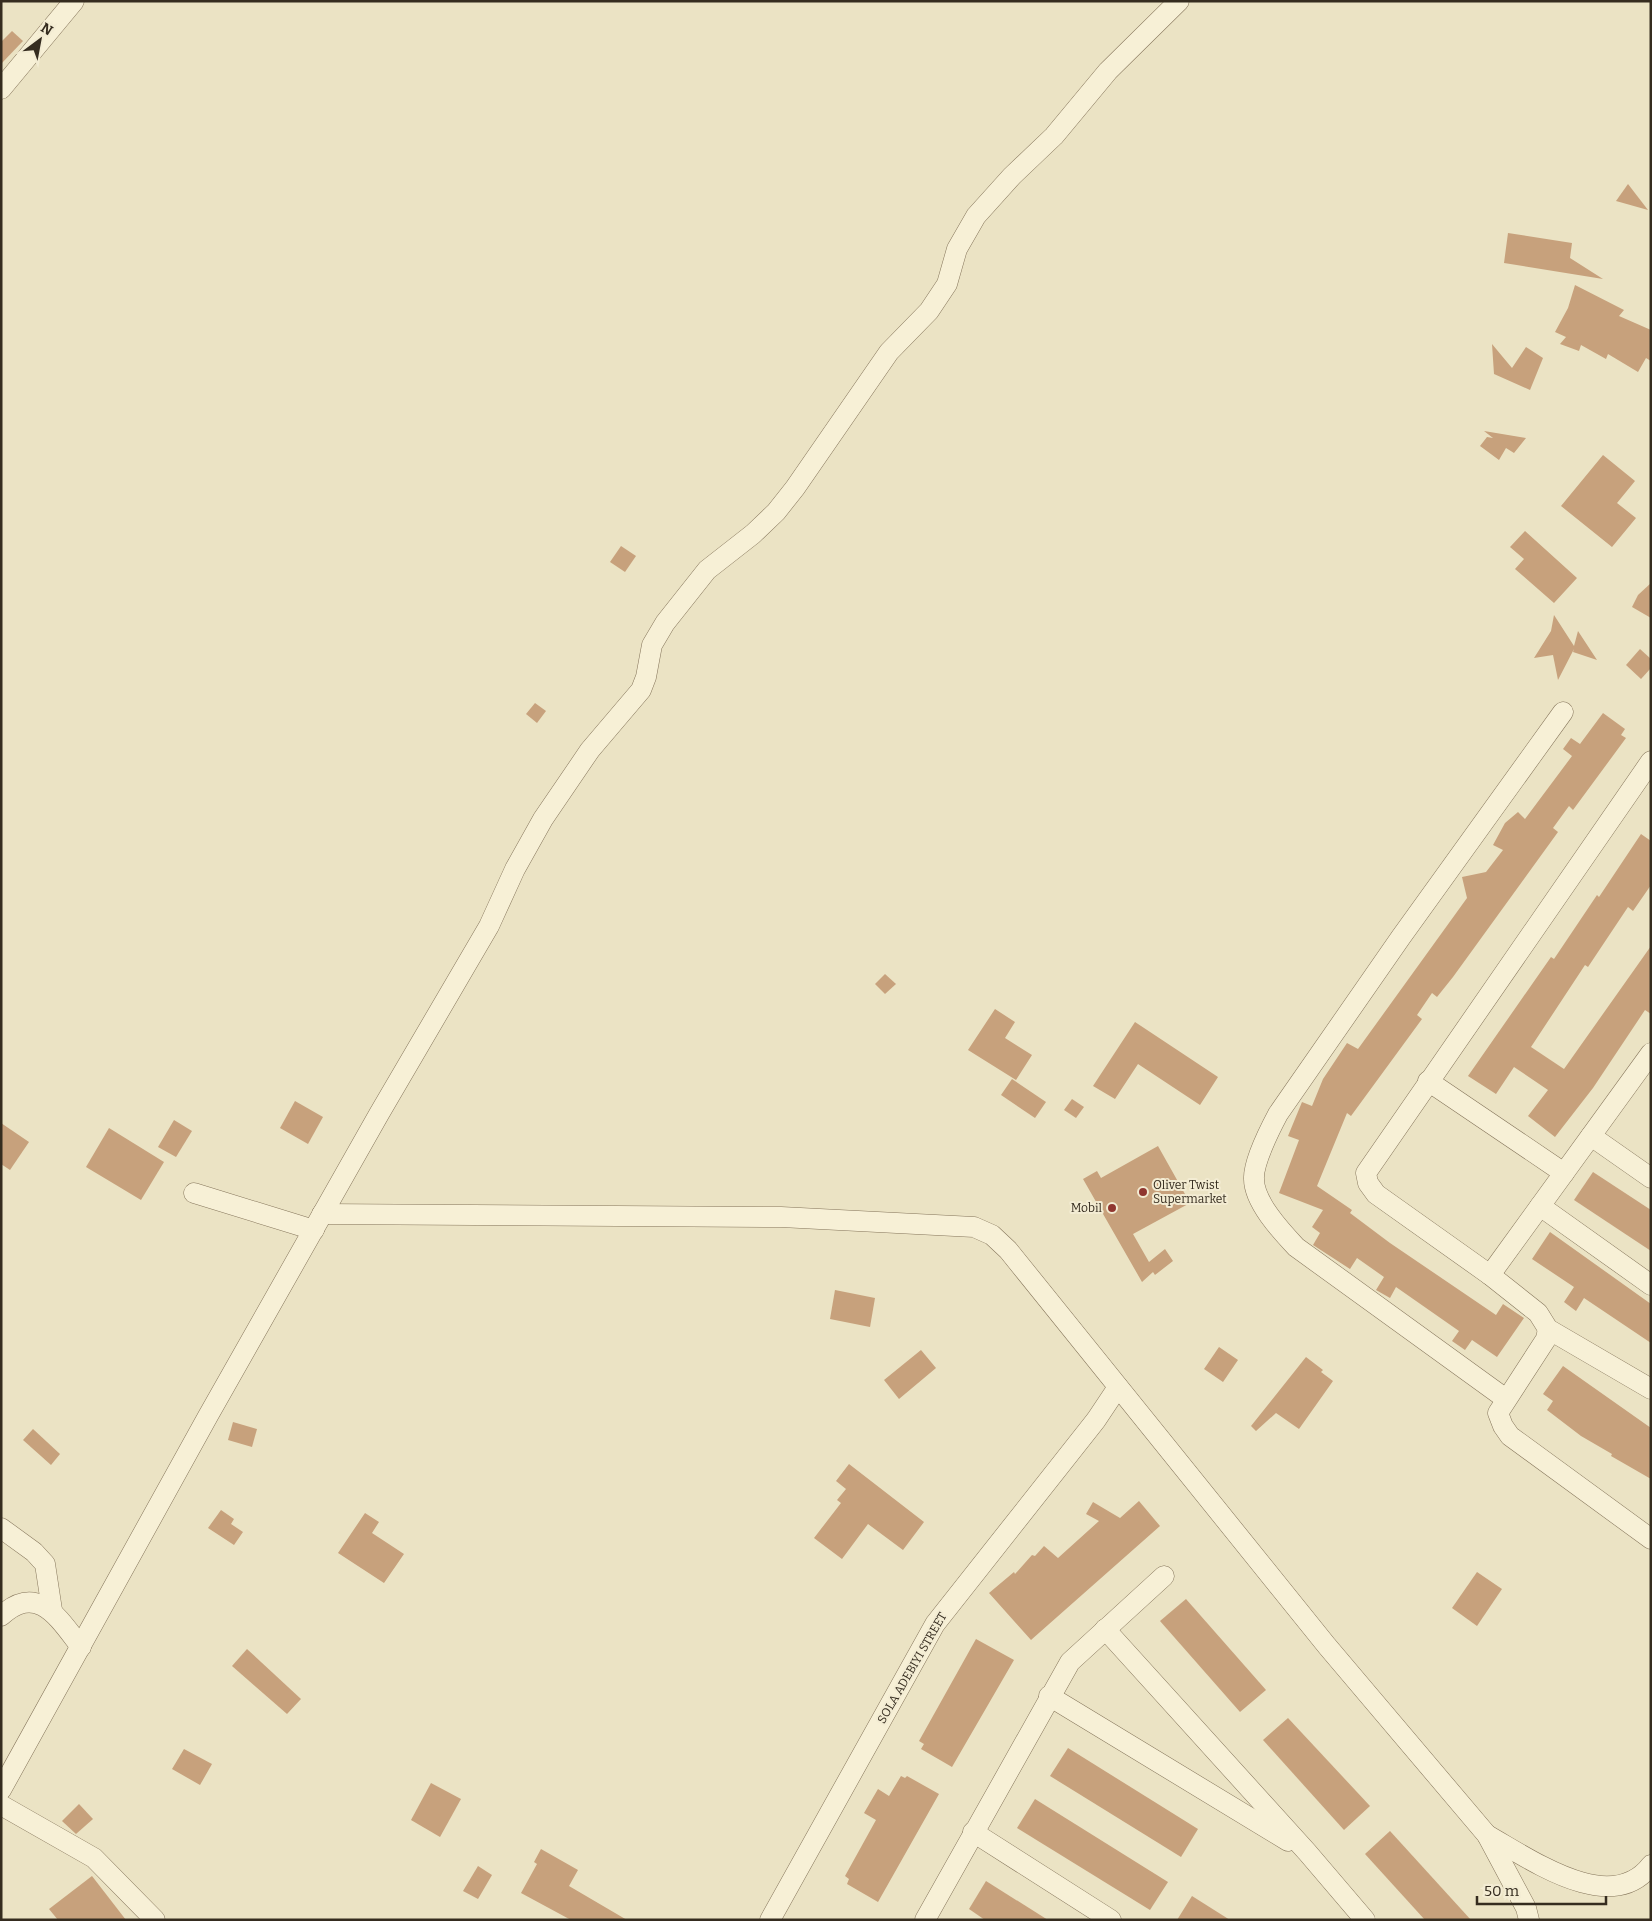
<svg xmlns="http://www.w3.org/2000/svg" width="1652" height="1921" font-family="Bitter,serif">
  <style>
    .building { fill: #c7a17c }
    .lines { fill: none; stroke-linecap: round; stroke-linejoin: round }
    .minor-casing { stroke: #85755b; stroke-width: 21 }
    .minor { stroke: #f7f0d6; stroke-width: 20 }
    .poi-dot { fill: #90362f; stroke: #f3ecd3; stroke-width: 2 }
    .labels { text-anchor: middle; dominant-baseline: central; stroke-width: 4; stroke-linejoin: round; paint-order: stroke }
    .poi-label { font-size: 12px; fill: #352c1f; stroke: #f3ecd3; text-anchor: start }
    .street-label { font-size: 12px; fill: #352c1f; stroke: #f3ecd3 }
  </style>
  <rect width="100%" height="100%" fill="#ebe3c4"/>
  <!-- building -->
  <g class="building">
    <path d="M12,31l11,10 -22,23v-22z"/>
    <path d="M1628,184l20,26 -32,-9z"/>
    <path d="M1508,233l64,10 -2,15 33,21 -99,-16z"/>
    <path d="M1575,285l49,25 -5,6 32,14v31l-5,-3 -8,14 -30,-18 -2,5 -25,-14 -2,6 -19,-7 6,-7 -11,-5 13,-24z"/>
    <path d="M1492,344l20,24 14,-21 17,11 -13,32 -36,-16z"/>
    <path d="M1484,431l42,7 -12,15 -8,-5 -7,12 -19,-14 7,-9 6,1z"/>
    <path d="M1603,455l32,26 -18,22 19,15 -24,29 -51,-41z"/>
    <path d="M1525,531l52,47 -23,25 -39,-34 9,-10 -14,-12z"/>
    <path d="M621,546l15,10 -11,16 -15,-10z"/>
    <path d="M1651,583v35l-19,-11 6,-12z"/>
    <path d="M1554,615l20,31 4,-15 19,29 -24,-8 1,-3 -16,31 -5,-25 -19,3 17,-27z"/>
    <path d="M1640,649l11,10v9l-10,11 -15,-14z"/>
    <path d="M535,703l11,8 -9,12 -11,-9z"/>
    <path d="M1603,713l22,16 -4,6 5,3 -53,72 -4,-4 -16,22 5,4 -105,145 -16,20 -5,-4 -15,22 5,4 -71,97 -4,-3 -30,73 35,24 -2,3 40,30 106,72 7,-11 21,14 -27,39 -25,-17 -7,10 -13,-9 7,-10 -63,-44 -6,11 -14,-8 8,-13 -27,-19 -7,11 -37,-24 7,-12 -8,-6 11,-17 -44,-17 20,-53 -11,-4 14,-34 10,4 11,-27 24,-36 11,6 109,-151 -5,-21 24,-5 17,-22 -10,-5 12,-22 13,-11 7,7 47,-63 -9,-7 8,-11 9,6z"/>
    <path d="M1641,834l10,7v44l-18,26 -5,-4 -40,60 -3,-2 -54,82 33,22 87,-123v68l-6,-4 -52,78 -38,49 -27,-21 20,-26 -34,-23 -18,27 -28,-18 83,-119 3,2 43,-64 2,2z"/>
    <path d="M885,974l11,10 -11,10 -10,-10z"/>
    <path d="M995,1009l20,13 -10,16 27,17 -16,25 -48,-30z"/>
    <path d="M1135,1022l83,55 -18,28 -62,-41 -23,35 -22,-13z"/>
    <path d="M1012,1079l34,23 -11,16 -34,-23z"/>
    <path d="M1072,1099l12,8 -8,11 -12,-8z"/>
    <path d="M295,1101l28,16 -15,27 -28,-16z"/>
    <path d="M174,1120l18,11 -16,26 -18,-10z"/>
    <path d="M1,1123l28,19 -19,28 -9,-6z"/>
    <path d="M109,1128l55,34 -23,38 -55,-33z"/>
    <path d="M1158,1146l32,57 -57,31 16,28 16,-13 8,12 -18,14 -2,-3 -11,10 -59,-103 14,-8 4,7z"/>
    <path d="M1593,1172l58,38v41l-77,-51z"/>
    <path d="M1550,1232l101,72v39l-67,-45 -8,13 -12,-9 10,-15 -42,-28z"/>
    <path d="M835,1290l40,8 -5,29 -40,-8z"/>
    <path d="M1219,1347l19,13 -15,22 -19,-13z"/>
    <path d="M921,1350l15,18 -37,31 -15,-19z"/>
    <path d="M1306,1357l17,13 -2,2 12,9 -34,48 -23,-16 -20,18 -5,-5z"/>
    <path d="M1563,1366l88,62v51l-40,-23 1,-2 -31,-18 -34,-26 6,-9 -10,-7z"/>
    <path d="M233,1422l24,7 -5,18 -24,-7z"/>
    <path d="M33,1429l27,25 -9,11 -28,-25z"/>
    <path d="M849,1464l75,58 -21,28 -35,-26 -26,35 -28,-21 27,-35 -4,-3 9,-11 -10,-8z"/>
    <path d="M1139,1501l21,25 -129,114 -42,-47 25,-21 1,2 17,-19 3,1 9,-10 14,12 41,-37 -13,-7 7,-12 27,16z"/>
    <path d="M221,1510l13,9 -3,5 12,8 -9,13 -26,-17z"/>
    <path d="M365,1513l14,9 -7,11 32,21 -20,29 -46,-30z"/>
    <path d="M1477,1572l25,17 -25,37 -25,-18z"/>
    <path d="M1186,1599l80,91 -26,22 -80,-91z"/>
    <path d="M976,1639l38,21 -62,107 -31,-18 3,-5 -5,-3z"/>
    <path d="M247,1649l54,50 -14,15 -55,-48z"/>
    <path d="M1288,1718l82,88 -26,24 -81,-90z"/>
    <path d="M1068,1748l130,81 -17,28 -131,-81z"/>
    <path d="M184,1749l28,15 -12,21 -28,-16z"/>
    <path d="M901,1776l4,2 2,-2 32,18 -61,108 -31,-18 2,-5 -4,-3 31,-56 -12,-7 14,-24 11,7z"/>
    <path d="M431,1783l30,16 -21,38 -29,-17z"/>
    <path d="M1035,1799l133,83 -18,28 -133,-82z"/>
    <path d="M79,1804l14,15 -17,15 -14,-13z"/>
    <path d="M1390,1831l81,89h-46l-60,-66z"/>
    <path d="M541,1849l37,21 -9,16 58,34h-56l-50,-27 16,-29 -3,-2z"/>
    <path d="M478,1866l14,9 -14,24 -15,-8z"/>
    <path d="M92,1876l34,44h-68l-9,-11z"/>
    <path d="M986,1881l62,39h-63l-16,-11z"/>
    <path d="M1192,1896l38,24h-53z"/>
  </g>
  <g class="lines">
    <!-- minor casing -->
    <g class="minor-casing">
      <g id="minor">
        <path d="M1,89l73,-88"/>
        <path d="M1651,761l-285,412 2,10 8,11 114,81 48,38 10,16 103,60"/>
        <path d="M1428,1081l136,92"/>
        <path d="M1591,1136l60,42"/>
        <path d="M194,1193l120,37"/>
        <path d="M1540,1206l111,79"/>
        <path d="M322,1214l459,3 193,10 18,8 16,15 319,396 160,189 39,73 3,12"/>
        <path d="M1490,1275l161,-222"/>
        <path d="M1548,1329l-2,10 -48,74 5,13 7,10 141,103"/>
        <path d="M1506,1399l-210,-152c-15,-16 -42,-45 -42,-68 -1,-16 16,-50 24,-65l123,-177 162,-225"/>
        <path d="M1,1528l33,24 11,12 7,46"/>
        <path d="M1,1616c37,-34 58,3 80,31"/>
        <path d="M1105,1629l202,223 58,68"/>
        <path d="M1049,1696l239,145"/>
        <path d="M1,1790l207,-374 171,-302 110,-188 26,-57 28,-50 47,-69 51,-60 5,-13 6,-32 13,-22 42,-53 46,-36 23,-22 19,-24 94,-136 40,-41 18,-27 10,-35 19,-33 36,-40 42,-40 54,-65 71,-70"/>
        <path d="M1,1805l93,53 61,62"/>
        <path d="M973,1832l138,88"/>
        <path d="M1487,1835c42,23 124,83 164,30"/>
        <path d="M770,1920l165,-296 161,-204 22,-33"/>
        <path d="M925,1920l145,-258 94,-86"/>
      </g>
    </g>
    <!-- minor -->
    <use href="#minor" class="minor"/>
  </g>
  <!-- markers -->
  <g class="poi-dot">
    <circle cx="1143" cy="1192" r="5"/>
    <circle cx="1112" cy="1208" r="5"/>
  </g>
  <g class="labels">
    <!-- poi labels -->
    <g class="poi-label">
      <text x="1153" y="1185">Oliver Twist<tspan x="1153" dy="14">Supermarket</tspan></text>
      <text x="1102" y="1208" text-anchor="end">Mobil</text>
    </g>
    <!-- street labels -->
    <g class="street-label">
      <text transform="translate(912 1668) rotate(-60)">SOLA ADEBIYI STREET</text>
    </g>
  </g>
  <!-- border -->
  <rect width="1652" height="1921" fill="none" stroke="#352c1f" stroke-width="5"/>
  <!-- north arrow -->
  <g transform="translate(40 40) rotate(32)" stroke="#f3ecd3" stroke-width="4" paint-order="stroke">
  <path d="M0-4L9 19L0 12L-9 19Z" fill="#352c1f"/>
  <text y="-8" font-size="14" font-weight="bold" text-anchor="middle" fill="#352c1f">N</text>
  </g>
  <!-- scale -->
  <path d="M1477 1896v8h129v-8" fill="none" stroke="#352c1f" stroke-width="2.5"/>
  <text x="1484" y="1896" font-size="15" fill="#352c1f" stroke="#f3ecd3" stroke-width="4" paint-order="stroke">50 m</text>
</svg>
